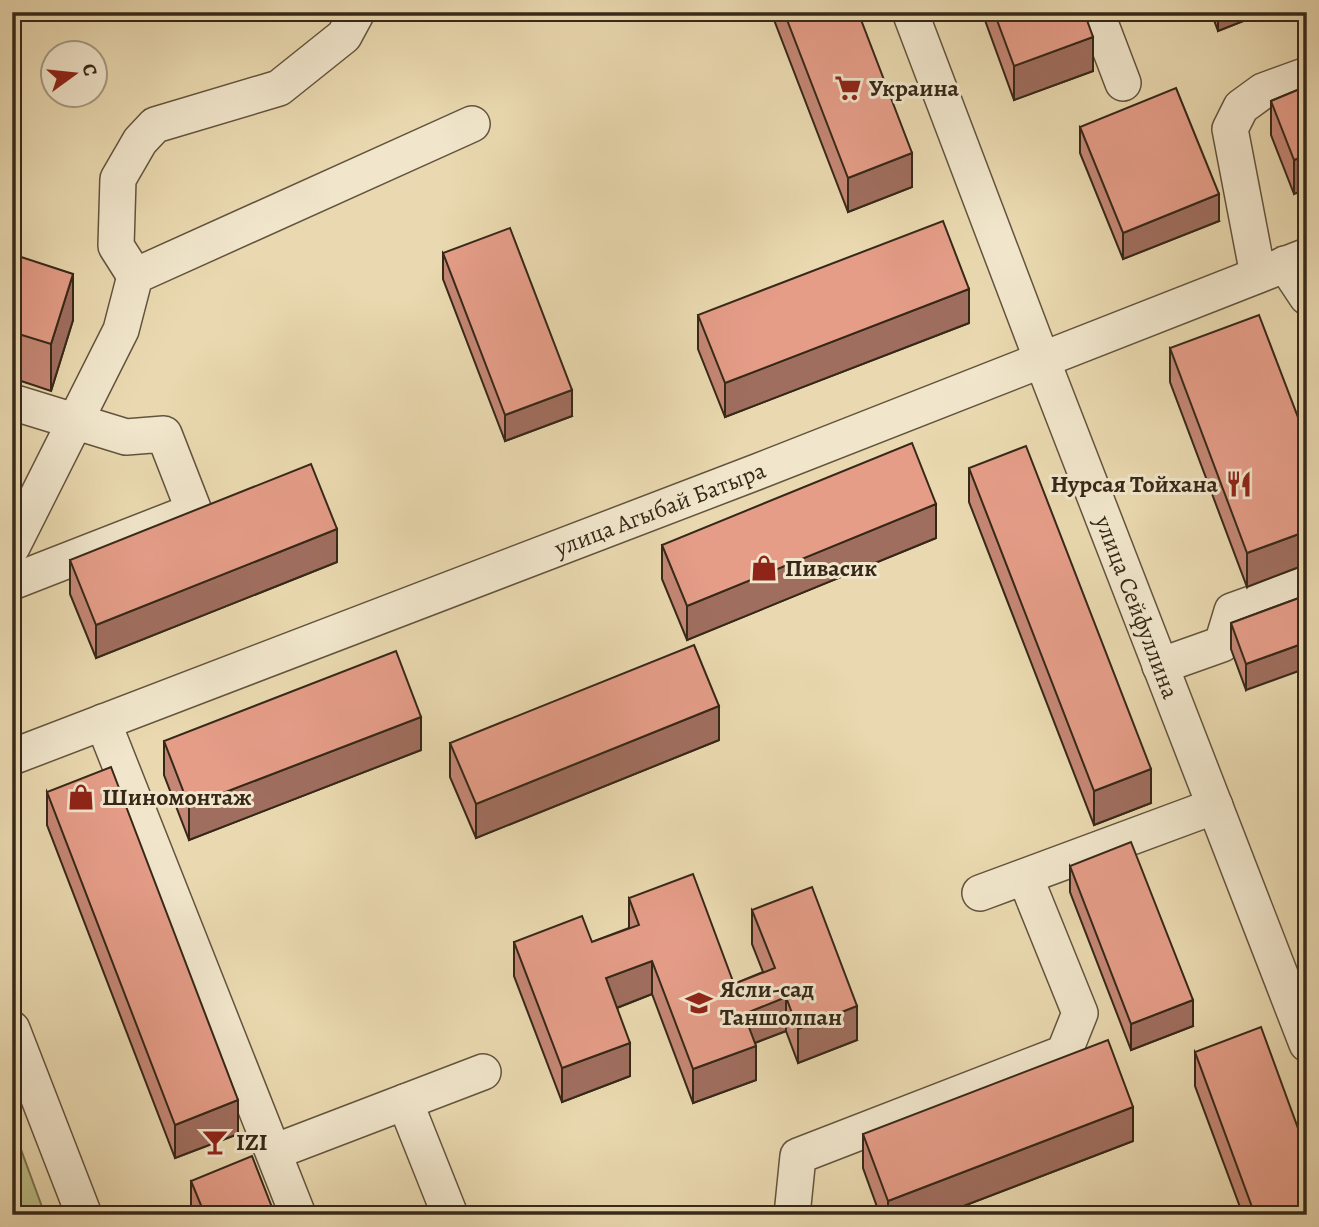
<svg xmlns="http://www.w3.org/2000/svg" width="1319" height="1227" font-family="Alegreya,serif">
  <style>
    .green { fill: #bcbe87; stroke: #797350; stroke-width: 2 }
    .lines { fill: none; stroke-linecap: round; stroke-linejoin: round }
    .minor-casing { stroke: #63543e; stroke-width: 38 }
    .path { stroke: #362818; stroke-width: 4.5; stroke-dasharray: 5 3.5; stroke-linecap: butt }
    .minor { stroke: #f1e6cc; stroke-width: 35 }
    .wall { fill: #c58775; stroke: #362818; stroke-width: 2 }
    .shaded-wall { fill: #a06e5f; stroke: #362818; stroke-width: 2 }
    .building { fill: #e59d88; stroke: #362818; stroke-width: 2 }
    .labels { text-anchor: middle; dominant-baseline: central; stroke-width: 6; stroke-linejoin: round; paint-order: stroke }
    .poi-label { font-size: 24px; font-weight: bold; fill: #362818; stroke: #f1e6cc; text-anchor: start }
    .street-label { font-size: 24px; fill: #362818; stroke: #f1e6cc }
  </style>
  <rect width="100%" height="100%" fill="#ead9b0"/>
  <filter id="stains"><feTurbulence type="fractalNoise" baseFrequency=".00286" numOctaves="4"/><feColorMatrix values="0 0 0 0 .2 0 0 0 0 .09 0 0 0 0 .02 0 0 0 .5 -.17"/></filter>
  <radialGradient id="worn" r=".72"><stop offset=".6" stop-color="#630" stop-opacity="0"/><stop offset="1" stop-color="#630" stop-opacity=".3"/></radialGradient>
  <!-- green -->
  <path class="green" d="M12,1125l33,90h-33z"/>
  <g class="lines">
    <!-- minor casing -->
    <g class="minor-casing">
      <g id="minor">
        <path d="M910,12l132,348 265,684"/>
        <path d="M1096,12l27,71"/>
        <path d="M1285,264l22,33"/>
        <path d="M1258,275l-28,-146 11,-22 22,-16 44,-16"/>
        <path d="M135,276l-19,-30 2,-67 22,-38 15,-16 124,-37 65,-52 13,-24"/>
        <path d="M12,402l114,35 38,-3 30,77 -182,71"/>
        <path d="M12,547l109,-217 14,-54 337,-152"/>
        <path d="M1160,666l62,-22 10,-33 75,-27"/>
        <path d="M103,722l195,493"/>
        <path d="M12,757l747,-286 548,-215"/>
        <path d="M980,893l235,-87"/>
        <path d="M12,1029l72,186"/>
        <path d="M405,1102l45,113"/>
        <path d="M274,1152l209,-80"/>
        <path d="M792,1215l6,-59 266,-103 16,-40 -55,-136"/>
      </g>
    </g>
    <!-- path -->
    <path class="path" d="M1299,1075l8,19"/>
    <!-- minor -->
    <use href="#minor" class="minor"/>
  </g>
  <!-- wall -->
  <g class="wall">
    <path d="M771,12h87l54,175 -64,25z"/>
    <path d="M982,12h102l9,59 -79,29z"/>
    <path d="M1211,12h55l-48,19z"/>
    <path d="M1307,86l-13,108 -23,-59v-34z"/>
    <path d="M1080,127l139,94 -96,38 -43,-106z"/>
    <path d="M443,253l129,163 -67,25 -62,-162z"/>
    <path d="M12,254l61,66 -22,71 -39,-13z"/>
    <path d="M698,315l271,8 -244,94 -27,-68z"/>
    <path d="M1170,348l137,93 -60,146 -77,-205z"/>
    <path d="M969,468l182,335 -57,22 -125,-323z"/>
    <path d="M936,538l-249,102 -25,-61v-34z"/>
    <path d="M70,560l267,2 -241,96 -26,-64z"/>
    <path d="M1307,595l-61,95 -15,-41v-26z"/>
    <path d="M719,740l-243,98 -26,-61v-34z"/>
    <path d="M164,741l257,9 -232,90 -25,-65z"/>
    <path d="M47,792l191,342 -63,24 -128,-333z"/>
    <path d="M1070,866l123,160 -62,24 -61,-158z"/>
    <path d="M629,898l105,86 29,-12 -11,-28v-34l105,130 -59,23 -12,-32 -31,12 1,37 -63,23 -41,-109 -35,14 13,68 -68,26 -48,-126v-34h78l37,-14z"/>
    <path d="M1195,1052l112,163h-64l-48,-129z"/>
    <path d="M863,1134l270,7 -193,74h-60l-17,-47z"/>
    <path d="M191,1181l84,34h-84z"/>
  </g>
  <!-- shaded-wall -->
  <g class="shaded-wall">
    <path d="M1218,12h48l-48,19z"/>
    <path d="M1093,37v34l-79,29v-34z"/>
    <path d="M912,153v34l-64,25v-34z"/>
    <path d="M1307,155v34l-13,5v-34z"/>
    <path d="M1219,194v27l-96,38v-26z"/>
    <path d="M73,274v46l-22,71v-47z"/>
    <path d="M969,289v34l-244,94v-34z"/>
    <path d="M572,390v26l-67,25v-26z"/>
    <path d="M936,504v34l-249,102v-34z"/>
    <path d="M337,529v33l-241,96v-33z"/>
    <path d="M1307,531v33l-60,23v-34z"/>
    <path d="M1307,642v26l-61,22v-26z"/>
    <path d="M719,706v34l-243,98v-34z"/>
    <path d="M421,717v33l-232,90v-34z"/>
    <path d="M1151,769v34l-57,22v-34z"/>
    <path d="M652,961v33l-46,18v-34z"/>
    <path d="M786,997v34l-42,16v-33z"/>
    <path d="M1193,1000v26l-62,24v-26z"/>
    <path d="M857,1006v34l-59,23v-34z"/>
    <path d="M630,1043v33l-68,26v-34z"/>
    <path d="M756,1046v34l-63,23v-34z"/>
    <path d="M238,1100v34l-63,24v-33z"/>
    <path d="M1133,1107v34l-193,74h-52v-14z"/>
  </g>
  <!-- building -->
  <g class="building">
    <path d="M784,12h74l54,141 -64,25z"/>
    <path d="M994,12h90l9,25 -79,29z"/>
    <path d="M1307,86v69l-13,5 -23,-59z"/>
    <path d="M1176,88l43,106 -96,39 -43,-106z"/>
    <path d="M943,221l26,68 -244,94 -27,-68z"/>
    <path d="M510,228l62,162 -67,25 -62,-162z"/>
    <path d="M12,254l61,20 -22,70 -39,-12z"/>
    <path d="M1259,315l48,126v90l-60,22 -77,-205z"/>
    <path d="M912,443l24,61 -249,102 -25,-61z"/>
    <path d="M1026,446l125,323 -57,22 -125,-323z"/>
    <path d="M311,464l26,65 -241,96 -26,-65z"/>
    <path d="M1307,595v47l-61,22 -15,-41z"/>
    <path d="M694,645l25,61 -243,98 -26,-61z"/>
    <path d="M396,651l25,66 -232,89 -25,-65z"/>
    <path d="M111,767l127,333 -63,25 -128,-333z"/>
    <path d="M1131,842l62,158 -62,24 -61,-158z"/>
    <path d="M693,874l41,110 41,-16 -23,-58 60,-23 45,119 -59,23 -12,-32 -42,17 12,32 -63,23 -41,-108 -46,17 24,65 -68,25 -48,-126 68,-26 10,26 47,-17 -10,-27z"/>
    <path d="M1261,1027l46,126v62h-52l-60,-163z"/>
    <path d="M1108,1040l25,67 -245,94 -25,-67z"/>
    <path d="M252,1156l23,59h-70l-14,-34z"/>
  </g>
  <!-- icons -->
  <defs>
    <g id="supermarket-bare" transform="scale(2.1)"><path d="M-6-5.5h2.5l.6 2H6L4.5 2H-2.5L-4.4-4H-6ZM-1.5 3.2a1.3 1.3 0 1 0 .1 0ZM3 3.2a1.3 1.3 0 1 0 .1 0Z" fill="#8f2418" stroke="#f1e6cc" stroke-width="2.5" paint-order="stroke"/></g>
    <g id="restaurant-bare" transform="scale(2.1)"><path d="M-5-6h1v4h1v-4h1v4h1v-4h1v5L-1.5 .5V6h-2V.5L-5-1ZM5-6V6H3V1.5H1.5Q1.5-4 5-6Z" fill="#8f2418" stroke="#f1e6cc" stroke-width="2.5" paint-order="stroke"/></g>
    <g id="shop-bare" transform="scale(2.1)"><path d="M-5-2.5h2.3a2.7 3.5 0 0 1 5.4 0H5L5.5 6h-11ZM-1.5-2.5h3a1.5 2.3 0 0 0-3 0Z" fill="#8f2418" stroke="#f1e6cc" stroke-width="2.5" paint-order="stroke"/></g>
    <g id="school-bare" transform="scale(2.1)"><path d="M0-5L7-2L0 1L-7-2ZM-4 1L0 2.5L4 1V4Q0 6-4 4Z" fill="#8f2418" stroke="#f1e6cc" stroke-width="2.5" paint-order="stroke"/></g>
    <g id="bar-bare" transform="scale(2.1)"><path d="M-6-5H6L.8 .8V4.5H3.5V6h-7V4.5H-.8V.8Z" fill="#8f2418" stroke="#f1e6cc" stroke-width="2.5" paint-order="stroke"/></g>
  </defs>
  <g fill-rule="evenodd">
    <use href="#supermarket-bare" x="848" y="88"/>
    <use href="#restaurant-bare" x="1239" y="484"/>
    <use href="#shop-bare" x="764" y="568"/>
    <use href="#shop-bare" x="81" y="797"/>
    <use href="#school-bare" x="699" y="1003"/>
    <use href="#bar-bare" x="215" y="1142"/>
  </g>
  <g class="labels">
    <!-- poi labels -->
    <g class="poi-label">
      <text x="869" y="88">Украина</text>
      <text x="1218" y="484" text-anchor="end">Нурсая Тойхана</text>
      <text x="785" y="568">Пивасик</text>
      <text x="102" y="797">Шиномонтаж</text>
      <text x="720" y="989">Ясли-сад<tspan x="720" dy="28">Таншолпан</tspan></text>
      <text x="236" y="1142">IZI</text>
    </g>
    <!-- street labels -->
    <g class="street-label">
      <text transform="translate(660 509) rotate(-21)">улица Агыбай Батыра</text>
      <text transform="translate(1137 607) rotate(69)">улица Сейфуллина</text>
    </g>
  </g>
  <!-- margin -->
  <rect width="1319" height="1227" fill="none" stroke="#ead9b0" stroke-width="42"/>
  <rect x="14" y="14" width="1291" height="1199" fill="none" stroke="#362818" stroke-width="3.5"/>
  <rect x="21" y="21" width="1277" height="1185" fill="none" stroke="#362818" stroke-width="2"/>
  <!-- north arrow -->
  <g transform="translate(74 74) rotate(75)"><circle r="33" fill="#f1e6cc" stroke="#a69a84" stroke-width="2"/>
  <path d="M0-5L12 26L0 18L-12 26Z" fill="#8f2418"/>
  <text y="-10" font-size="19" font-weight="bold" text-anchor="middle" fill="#362818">С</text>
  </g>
  <rect width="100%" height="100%" filter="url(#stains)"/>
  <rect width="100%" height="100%" fill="url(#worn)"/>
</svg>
